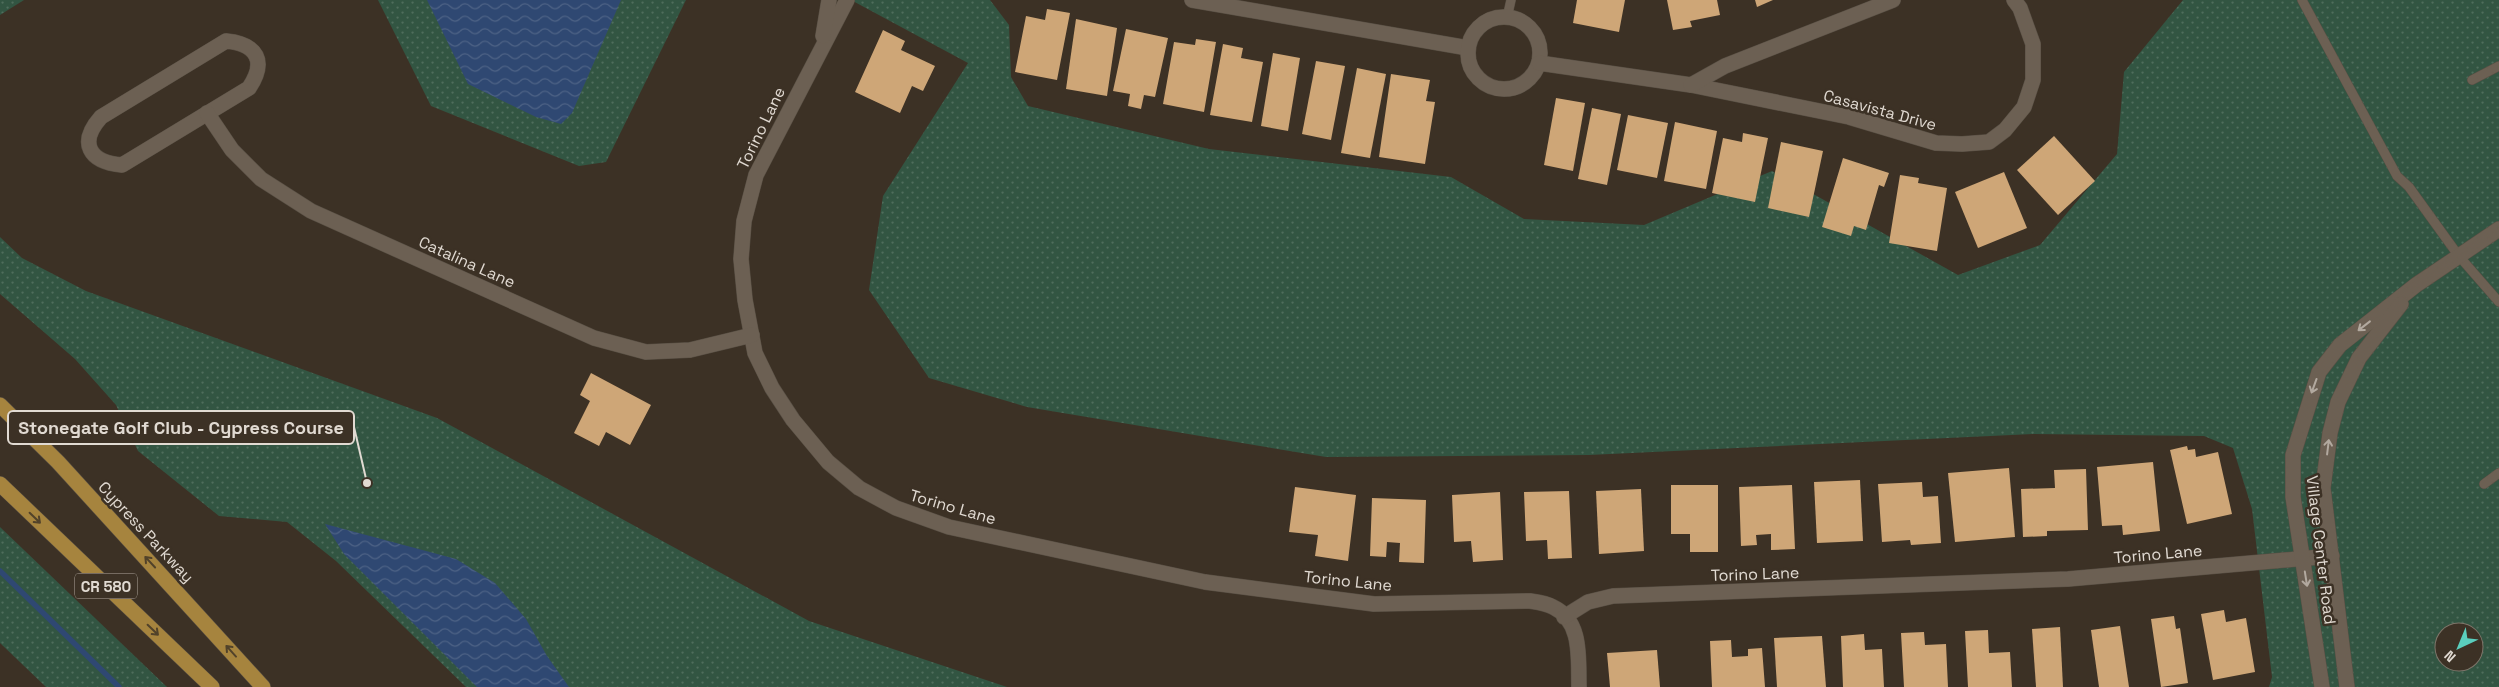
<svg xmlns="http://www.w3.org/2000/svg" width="2499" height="687" font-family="'Space Grotesk',sans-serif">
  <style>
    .green { fill: url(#green-dots); fill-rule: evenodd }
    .water { fill: url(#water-waves) }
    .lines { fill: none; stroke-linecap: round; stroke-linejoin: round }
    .stream { stroke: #2f4872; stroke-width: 5.5 }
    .building { fill: #cea677 }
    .lane-casing { stroke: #584f44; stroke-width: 10 }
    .street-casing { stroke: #584f44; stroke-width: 16 }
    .primary-casing { stroke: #584f44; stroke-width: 16 }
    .lane { stroke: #6c6053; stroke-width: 9 }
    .street { stroke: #6c6053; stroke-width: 15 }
    .primary { stroke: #a6843e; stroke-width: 15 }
    .oneway { stroke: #b2a99f }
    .oneway2 { stroke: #51422a }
    .labels { text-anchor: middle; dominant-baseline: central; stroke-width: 5; stroke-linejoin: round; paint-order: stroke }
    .shield { fill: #3c3125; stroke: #b0a79e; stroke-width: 1 }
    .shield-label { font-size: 15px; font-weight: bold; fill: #e1dad2 }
    .street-label { font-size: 16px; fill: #e1dad2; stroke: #3c3125 }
    .leader { fill: none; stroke: #e1dad2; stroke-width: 2 }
    .callout-dot { fill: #e1dad2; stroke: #3c3125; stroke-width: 2 }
    .callout { fill: #3c3125; stroke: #e1dad2; stroke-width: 2 }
    .callout-label { font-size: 18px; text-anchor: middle; font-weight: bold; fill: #e1dad2 }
  </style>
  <defs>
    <pattern id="green-dots" width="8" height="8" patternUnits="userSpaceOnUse" patternTransform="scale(1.25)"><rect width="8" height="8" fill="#325542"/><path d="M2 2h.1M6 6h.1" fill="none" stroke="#4f6d5c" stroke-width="1.8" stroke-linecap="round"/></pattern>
    <pattern id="water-waves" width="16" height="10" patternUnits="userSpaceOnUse" patternTransform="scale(1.25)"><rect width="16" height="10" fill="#2f4872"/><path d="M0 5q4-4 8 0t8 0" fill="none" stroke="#4d6285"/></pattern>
  </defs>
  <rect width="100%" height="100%" fill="#3c3125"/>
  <!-- green -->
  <g class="green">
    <path d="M0,0h24l-24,15z"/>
    <path d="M378,0h308l-80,162 -27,4 -148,-60z"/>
    <path d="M851,0h139l19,25 2,52 17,29 181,43 242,28 73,42 120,6 128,-54 186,104 82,-30 77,-91 7,-82 59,-72h316v687h-230l3,-10 -20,-168 -19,-61 -29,-12 -171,-2 -444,21 -263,2 -299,-50 -98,-29 -60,-88 14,-94 85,-133zM2444,632h30v30h-30z"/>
    <path d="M0,237l22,21 64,33 351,127 372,203 198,66h-541l-130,-126 -49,-39 -68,-6 -81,-65 -22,-46 -41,-46 -75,-65z"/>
    <path d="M0,527l167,160h-121l-46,-44z"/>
  </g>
  <!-- water -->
  <g class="water">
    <path d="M427,0h194l-49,113 -11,11 -25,-7 -68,-33z"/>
    <path d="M325,524l131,35 39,24 31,36 21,37 22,31h-92l-133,-133z"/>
  </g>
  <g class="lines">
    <!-- stream -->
    <path class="stream" d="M0,571l119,116"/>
  </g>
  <!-- building -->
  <g class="building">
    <path d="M1577,0h48l-6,32 -46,-9z"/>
    <path d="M1667,0h50l3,15 -30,6 2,6 -19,3z"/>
    <path d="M1755,0h18l-16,7z"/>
    <path d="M1047,9l23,4 -13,67 -42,-8 11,-56 19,4z"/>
    <path d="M1076,19l41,9 -10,68 -41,-7z"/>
    <path d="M1126,29l42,9 -13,59 -11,-2 -3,14 -13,-3 2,-12 -17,-3z"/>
    <path d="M883,30l22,11 -4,9 34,16 -12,25 -11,-5 -12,27 -45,-21z"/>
    <path d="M1196,39l20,3 -12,70 -41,-8 11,-62 21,3z"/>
    <path d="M1223,44l20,4 -2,10 22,4 -11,60 -42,-7z"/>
    <path d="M1273,53l27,5 -12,73 -27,-5z"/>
    <path d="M1316,61l29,5 -14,74 -29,-6z"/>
    <path d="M1357,68l29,6 -16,84 -29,-5z"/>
    <path d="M1391,74l39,6 -4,21 9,1 -10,62 -46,-7z"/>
    <path d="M1556,98l29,5 -12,68 -29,-6z"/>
    <path d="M1592,108l29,6 -14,71 -29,-6z"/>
    <path d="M1628,115l40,8 -11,55 -40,-8z"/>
    <path d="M1675,122l42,9 -11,58 -42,-8z"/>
    <path d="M1743,133l25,5 -13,64 -43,-9 11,-55 19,4z"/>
    <path d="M2054,136l41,45 -37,34 -41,-45z"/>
    <path d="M1781,142l42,9 -14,66 -41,-9z"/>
    <path d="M1843,158l46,15 -5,14 -5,-2 -13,45 -12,-4 -3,10 -29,-9z"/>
    <path d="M2004,172l23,56 -49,20 -23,-56z"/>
    <path d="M1900,175l19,3 -1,5 29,5 -10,63 -48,-8z"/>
    <path d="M591,373l60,32 -21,40 -24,-13 -7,14 -25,-13 16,-32 -10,-6z"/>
    <path d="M2187,446l1,4 7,-1 1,8 22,-5 14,62 -45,10 -17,-74z"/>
    <path d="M2153,462l7,69 -37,4 -1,-10 -20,1 -5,-59z"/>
    <path d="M2009,468l6,69 -60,5 -7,-69z"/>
    <path d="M2086,469l2,61 -41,1v5l-24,1 -2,-48 34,-1 -1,-18z"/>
    <path d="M1860,480l3,61 -46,2 -3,-61z"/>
    <path d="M1922,482l1,15 15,-1 3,47 -30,2 -1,-5 -28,2 -4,-58z"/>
    <path d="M1671,485h47v67h-28v-18h-19z"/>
    <path d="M1792,485l3,64 -24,1v-16l-15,1 1,10 -16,1 -2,-59z"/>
    <path d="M1295,487l61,8 -8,66 -33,-5 3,-21 -29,-3z"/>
    <path d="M1641,489l3,62 -45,3 -3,-63z"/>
    <path d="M1569,491l3,67 -24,1 -1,-19 -21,1 -2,-49z"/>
    <path d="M1500,492l3,68 -30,2 -2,-21 -17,1 -2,-47z"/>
    <path d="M1372,498l54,2 -2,63 -25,-1 1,-19 -13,-1 -1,15 -16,-1z"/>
    <path d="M2224,610l2,12 20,-4 9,54 -42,8 -12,-66z"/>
    <path d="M2174,616l2,13 4,-1 8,55 -27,4 -10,-68z"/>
    <path d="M2120,626l9,61h-30l-8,-57z"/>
    <path d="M2060,627l3,60h-27l-4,-58z"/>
    <path d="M1988,630l1,23 21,-1 2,35h-44l-3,-56z"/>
    <path d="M1924,632l1,13 21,-1 2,43h-44l-3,-54z"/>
    <path d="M1864,634l1,16 17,-1 2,38h-41l-2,-51z"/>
    <path d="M1822,636l4,51h-49l-3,-49z"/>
    <path d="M1731,640l1,17 16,-1v-7l14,-1 3,39h-53l-2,-46z"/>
    <path d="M1657,650l3,37h-50l-3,-34z"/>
  </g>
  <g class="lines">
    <!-- lane casing -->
    <g class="lane-casing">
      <g id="lane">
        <path d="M2302,0l95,176 12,11 49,68 41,47"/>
        <path d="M1507,18l4,-18"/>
        <path d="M2472,80l27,-14"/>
        <path d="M2484,484l15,-11"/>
      </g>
    </g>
    <!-- street casing -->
    <g class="street-casing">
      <g id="street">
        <path d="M847,0l-91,175 -12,46 -3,38 4,41 10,53 17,35 21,32 35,42 31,26 37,20 53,19 256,55 169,22 156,-3c7,1 16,2 23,6 30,14 25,53 26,80"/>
        <path d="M1192,0l276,48"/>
        <circle cx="1504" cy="53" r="36"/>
        <path d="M823,36l6,-36"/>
        <path d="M226,41c31,3 41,20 23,47l-127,77c-33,-3 -44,-22 -21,-48z"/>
        <path d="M1539,63l152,22 158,32 87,26 26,1 27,-2 16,-12 19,-23 9,-27v-36l-13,-36 -6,-8"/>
        <path d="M1691,85l34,-19 168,-66"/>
        <path d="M207,113l25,37 29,29 50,32 283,127 52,14 44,-2 62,-15"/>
        <path d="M1564,617l24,-15 25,-6 455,-17 264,-23"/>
        <path d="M2322,687l-29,-190v-42l26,-83 21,-27 76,-60 83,-56"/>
        <path d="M2347,687l-24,-199 7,-55 8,-31 21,-44 42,-54"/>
      </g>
    </g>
    <!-- primary casing -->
    <g class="primary-casing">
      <g id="primary">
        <path d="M0,405l58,57 205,225"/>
        <path d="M0,484l212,203"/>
      </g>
    </g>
    <!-- lane -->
    <use href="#lane" class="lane"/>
    <!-- street -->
    <use href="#street" class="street"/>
    <!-- primary -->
    <use href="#primary" class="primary"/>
  </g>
  <!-- one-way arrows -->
  <defs><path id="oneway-shaft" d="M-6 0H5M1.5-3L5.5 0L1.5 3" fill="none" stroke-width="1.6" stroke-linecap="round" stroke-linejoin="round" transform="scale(1.25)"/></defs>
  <g class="oneway">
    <use href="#oneway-shaft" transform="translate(2364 326) rotate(142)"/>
    <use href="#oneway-shaft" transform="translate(2314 386) rotate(110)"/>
    <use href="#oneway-shaft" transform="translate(2328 447) rotate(-83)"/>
    <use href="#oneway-shaft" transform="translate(2306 579) rotate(81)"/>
  </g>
  <g class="oneway2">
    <use href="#oneway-shaft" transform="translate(35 518) rotate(44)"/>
    <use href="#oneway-shaft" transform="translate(150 562) rotate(-133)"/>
    <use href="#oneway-shaft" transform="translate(153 630) rotate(44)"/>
    <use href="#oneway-shaft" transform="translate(231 651) rotate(-132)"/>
  </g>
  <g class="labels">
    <!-- shield labels -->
    <rect class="shield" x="75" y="573.5" width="62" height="25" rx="4"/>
    <g class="shield-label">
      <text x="106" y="586">CR 580</text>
    </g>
    <!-- street labels -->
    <g class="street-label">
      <text transform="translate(1880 110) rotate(15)">Casavista Drive</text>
      <text transform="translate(761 128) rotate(-64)">Torino Lane</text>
      <text transform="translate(467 262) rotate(24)">Catalina Lane</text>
      <text transform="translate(953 507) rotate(16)">Torino Lane</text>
      <text transform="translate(146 532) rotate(47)">Cypress Parkway</text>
      <text transform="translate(2321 550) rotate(83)">Village Center Road</text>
      <text transform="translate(2158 554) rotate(-5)">Torino Lane</text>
      <text transform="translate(1755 574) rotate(-2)">Torino Lane</text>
      <text transform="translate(1348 581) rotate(6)">Torino Lane</text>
    </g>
  </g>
  <!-- callouts -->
  <path class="leader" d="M367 483L354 427"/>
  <circle class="callout-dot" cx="367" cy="483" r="5"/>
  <rect class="callout" x="8" y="411" width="346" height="33" rx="5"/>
  <g class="callout-label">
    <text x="181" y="434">Stonegate Golf Club - Cypress Course</text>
  </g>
  <!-- north arrow -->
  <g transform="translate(2459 647) rotate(224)"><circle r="24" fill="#3c3125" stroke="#7e756a"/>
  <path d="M0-4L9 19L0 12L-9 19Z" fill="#5acebd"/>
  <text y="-8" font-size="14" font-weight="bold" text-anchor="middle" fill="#e1dad2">N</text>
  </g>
</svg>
